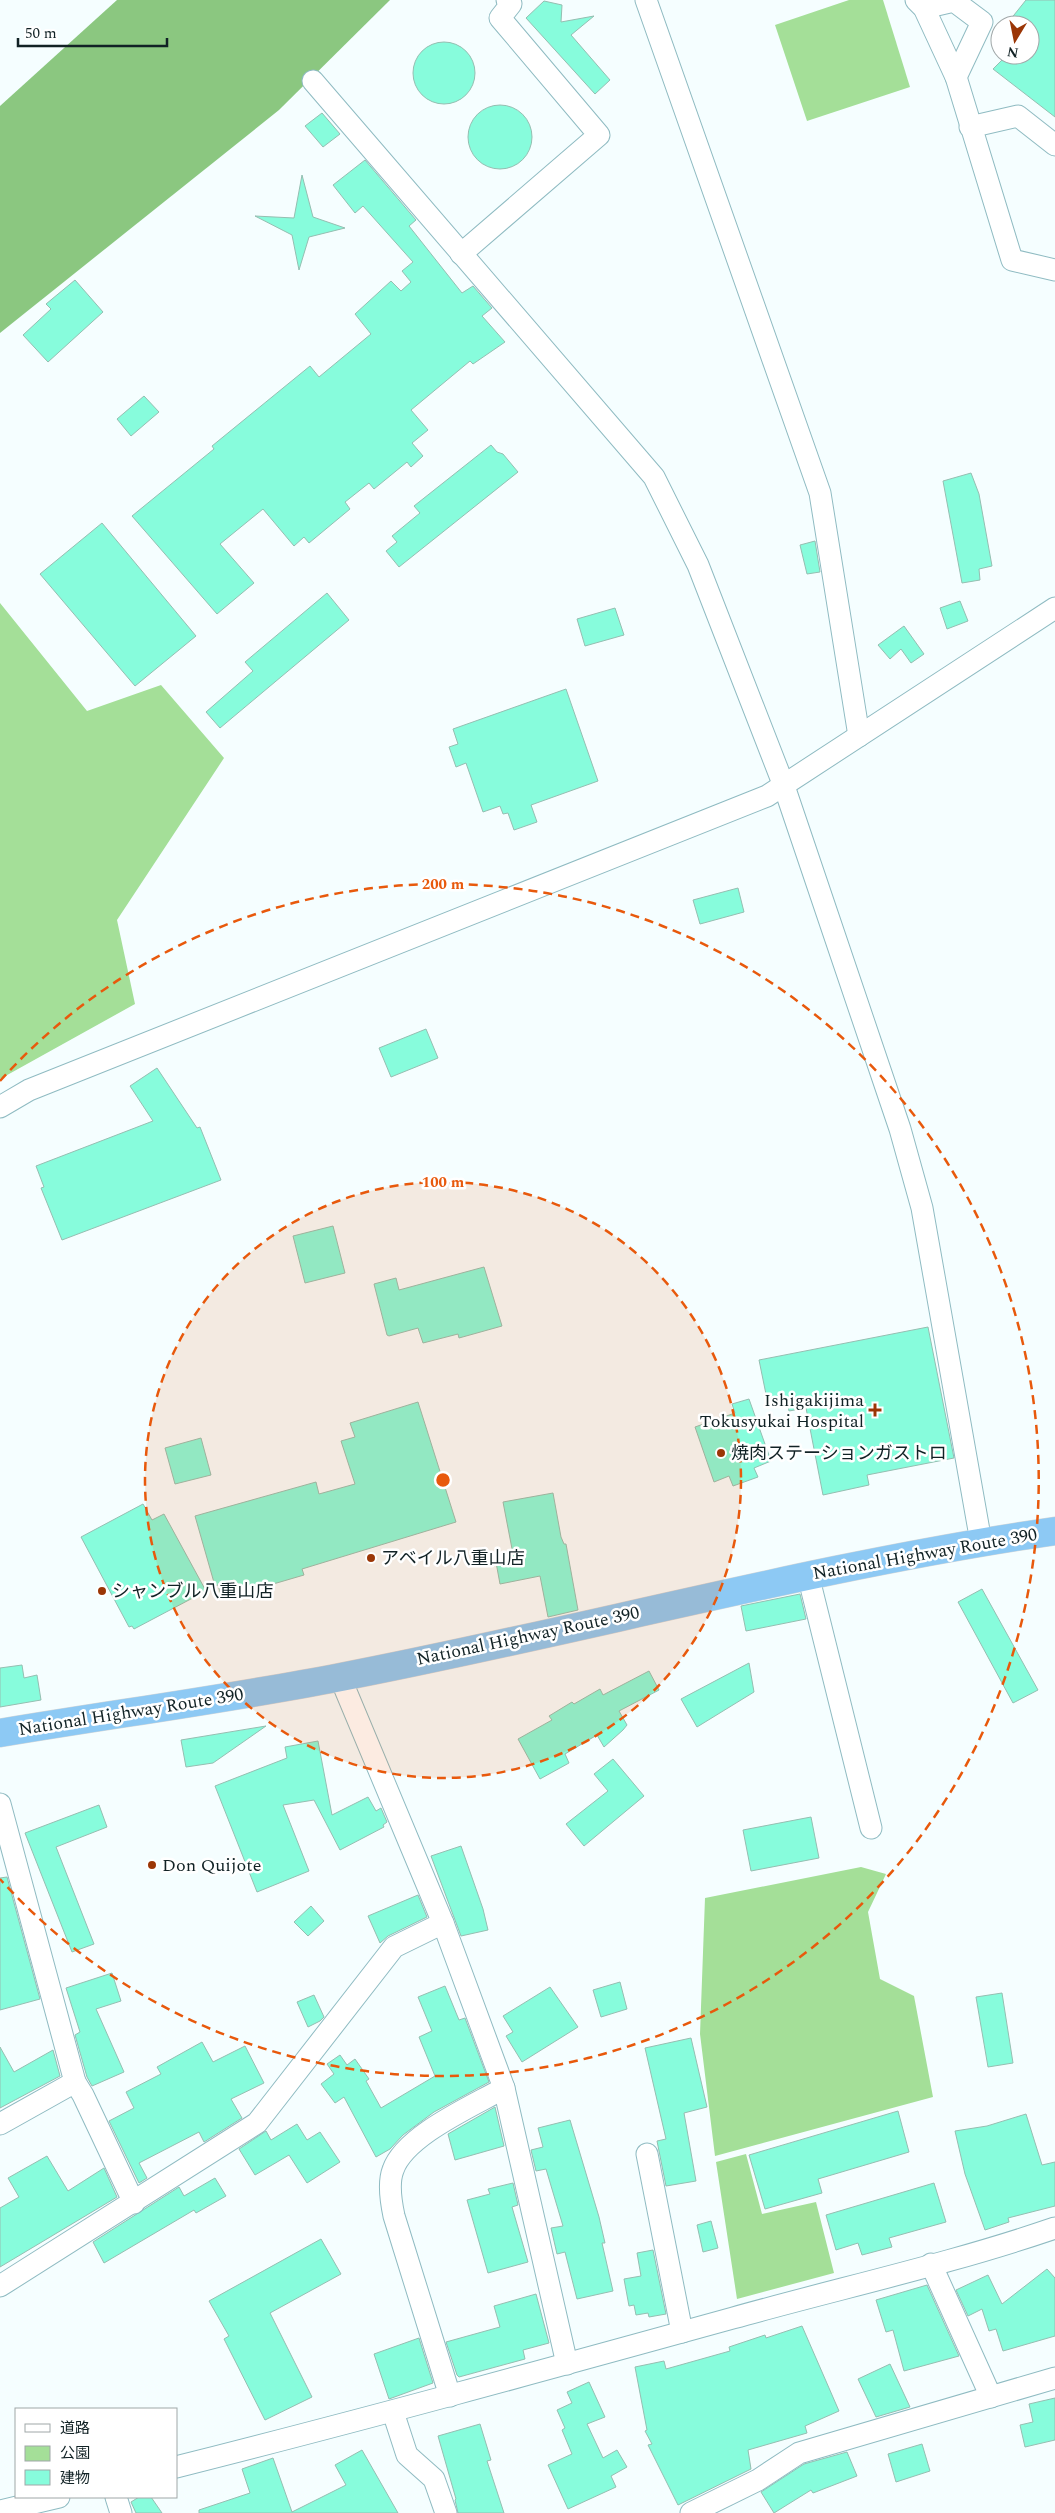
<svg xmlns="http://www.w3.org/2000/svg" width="1055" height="2513" font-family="Spectral,'Noto Sans JP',serif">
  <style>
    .green { fill: #a4df98 }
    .forest { fill: #8bc780 }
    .building { fill: #87fcdc; stroke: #95beb1 }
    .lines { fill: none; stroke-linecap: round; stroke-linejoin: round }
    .minor-casing { stroke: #8fbbc2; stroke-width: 23 }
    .highway-casing { stroke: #d4d7d8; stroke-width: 29 }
    .minor { stroke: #fff; stroke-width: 21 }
    .highway { stroke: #8dc9f4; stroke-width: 28 }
    .ring { fill: none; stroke: #e8590c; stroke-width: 2.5; stroke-dasharray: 9 6 }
    .poi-dot { fill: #9b3606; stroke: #fff; stroke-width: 2 }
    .labels { text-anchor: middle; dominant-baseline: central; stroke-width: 5; stroke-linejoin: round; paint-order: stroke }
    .poi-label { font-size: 18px; fill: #112225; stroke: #fff; text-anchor: start }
    .street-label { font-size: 18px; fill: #112225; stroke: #fff }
    .centre { fill: #e8590c; stroke: #fff; stroke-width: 2.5 }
    .ring-label { font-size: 15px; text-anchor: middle; font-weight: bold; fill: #e8590c; stroke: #fff; stroke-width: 5; stroke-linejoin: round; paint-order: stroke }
  </style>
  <rect width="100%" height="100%" fill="#f5feff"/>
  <!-- green -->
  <g class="green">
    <path d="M849,0h34l27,87 -103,34 -32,-96z"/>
    <path d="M0,603l87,108 74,-26 63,73 -107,162 18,84 -135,75z"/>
    <path d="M861,1867l25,7 -18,38 12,67 34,17 19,101 -218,59 -15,-122 5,-136z"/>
    <path d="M746,2154l16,60 54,-12 18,71 -97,26 -21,-137z"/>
  </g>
  <!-- forest -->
  <path class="forest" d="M117,0h273l-111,110 -279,223v-227z"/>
  <!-- building -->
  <g class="building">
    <path d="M1026,0h29v117l-62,-48 14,-14h23v-30h-24z"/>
    <path d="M544,1l18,4 -1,17 33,-6 -23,19 39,45 -15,14 -69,-76z"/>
    <circle cx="444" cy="73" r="31"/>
    <circle cx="500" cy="137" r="32"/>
    <path d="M322,113l18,21 -17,13 -18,-21z"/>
    <path d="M365,160l51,60 -7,6 53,67 11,-7 19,22 -10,8 23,26 -32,22 -3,-3 -59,49 17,20 -16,13 11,13 -12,11 -4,-5 -33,27 -5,-6 -24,19 5,7 -41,34 -5,-6 -10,9 -31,-37 -43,35 34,39 -37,31 -85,-98 82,-67 -2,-3 98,-80 9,11 52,-43 -16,-20 36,-33 10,10 10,-9 -9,-11 11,-9 -50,-56 -8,7 -22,-28z"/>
    <path d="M302,175l11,42 32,11 -36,9 -10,33 -7,-35 -37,-19 39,2z"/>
    <path d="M75,280l28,32 -55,50 -25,-27 28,-26 -5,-5z"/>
    <path d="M144,396l15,16 -28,24 -14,-17z"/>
    <path d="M491,445l6,7 6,2 15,18 -119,95 -13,-16 11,-9 -5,-6 28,-23 -6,-7z"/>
    <path d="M971,473l8,21 13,72 -13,3 1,11 -18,3 -19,-102z"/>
    <path d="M102,523l94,113 -61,50 -95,-112z"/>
    <path d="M815,541l5,31 -13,2 -7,-29z"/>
    <path d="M327,593l22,27 -129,108 -14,-16 47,-41 -8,-9z"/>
    <path d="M960,601l8,20 -21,8 -7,-21z"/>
    <path d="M615,608l9,27 -39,11 -8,-27z"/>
    <path d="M904,626l20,28 -13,9 -10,-14 -11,10 -12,-14z"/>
    <path d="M566,689l32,92 -67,24 6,17 -23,8 -6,-17 -5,1 -3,-8 -17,6 -17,-49 -10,4 -7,-20 9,-3 -5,-15z"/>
    <path d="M738,888l6,24 -44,12 -7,-24z"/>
    <path d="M426,1029l12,29 -47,19 -12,-29z"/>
    <path d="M157,1068l40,60 3,-1 21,53 -159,60 -21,-52 3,-1 -8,-21 117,-45 -23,-35z"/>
    <path d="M333,1226l12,47 -40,10 -12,-47z"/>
    <path d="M484,1267l18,59 -43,12 -1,-4 -35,9 -5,-15 -29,8 -2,-1 -13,-51 22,-6 3,12z"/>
    <path d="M928,1327l26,131 -87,17 2,10 -46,10 -17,-87 -17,3 -2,-10 -19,3 -9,-44z"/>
    <path d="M749,1399l22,62 -17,7 4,9 -25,9 -4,-10 -15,6 -19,-55 40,-14 -3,-9z"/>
    <path d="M418,1402l38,120 -154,47 2,6 -82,24 -4,-14 -3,1 -20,-70 121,-34 3,12 36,-10 -14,-43 14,-4 -5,-14z"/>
    <path d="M201,1438l10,37 -36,9 -10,-36z"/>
    <path d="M553,1493l8,44 3,7h2l12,66 -30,7 -8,-41 -40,8 -5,-27 18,-3 -10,-52z"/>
    <path d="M143,1504l9,16 12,-6 42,77 -72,38 -2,-3 -3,1 -48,-90z"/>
    <path d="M982,1589l56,101 -25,13 -55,-101z"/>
    <path d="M800,1594l6,25 -60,12 -5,-25z"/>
    <path d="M749,1663l5,29 -57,35 -16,-28z"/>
    <path d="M22,1665l2,13 13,-3 4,25 -41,7v-39z"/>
    <path d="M649,1671l10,19 -40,21 8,14 -4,5 -19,17 -7,-12 -32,19 4,9 -29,16 -22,-40 34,-19 -3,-4 23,-14 2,2 26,-15 3,6z"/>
    <path d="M266,1726l-53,37 -27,4 -5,-27z"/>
    <path d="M318,1741l14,74 36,-18 8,14 5,-3 6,14 -4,3 1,2 -44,23 -26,-50 -31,5 26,66 -52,21 -42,-106 72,-28 -2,-11z"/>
    <path d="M613,1759l31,37 -60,50 -18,-22 42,-33 -14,-17z"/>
    <path d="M99,1805l8,22 -51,20 38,97 -22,8 -47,-119z"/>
    <path d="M811,1817l8,41 -68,13 -8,-41z"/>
    <path d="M461,1846l22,63 5,21 -27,6 -30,-80z"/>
    <path d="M7,1877l33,122 -40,11v-132z"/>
    <path d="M418,1895l9,22 -39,19 -8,7 -12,-27z"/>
    <path d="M311,1906l13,15 -16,15 -14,-14z"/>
    <path d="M112,1973l9,28 -25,8 28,63 -32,14 -5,-9 -12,-42 5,-3 -14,-44z"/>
    <path d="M620,1982l7,27 -26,8 -8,-27z"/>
    <path d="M445,1986l14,34 6,-2 24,64 -55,30 -31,23 -13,14 -14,8 -32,-60 -9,6 -14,-19 13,-10 -7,-10 13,-9 7,10 8,-6 14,20 -3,2 15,27 54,-32 -16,-39 13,-6 -14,-34z"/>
    <path d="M550,1987l28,40 -56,35 -16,-26 7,-4 -10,-16z"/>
    <path d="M1002,1993l11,70 -25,4 -12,-70z"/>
    <path d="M314,1995l10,22 -4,4 -12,6 -11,-25z"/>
    <path d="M691,2038l16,69 -23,6 12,68 -30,5 -9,-45 9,-2 -21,-91z"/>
    <path d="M202,2042l11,20 32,-16 19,37 -33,16 11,19 -38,24 -5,-10 -60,31 8,15 -8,5 -30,-62 25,-13 -8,-16 35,-18 -4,-7z"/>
    <path d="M0,2047l14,25 39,-22 7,26 -60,32z"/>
    <path d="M495,2107l9,39 -49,14 -7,-26z"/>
    <path d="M898,2111l11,41 -91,27 4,14 -57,16 -16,-54z"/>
    <path d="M1026,2114l16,51 13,-3v44l-47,12 1,4 -24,8 -20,-56 -10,-43 32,-5z"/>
    <path d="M570,2120l29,97 6,26h-3l11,48 -36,8 -12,-47 -8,2 -6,-26 12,-2 -17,-57 -10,2 -5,-21 12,-3 -5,-19z"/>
    <path d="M297,2124l10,16 13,-8 20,30 -33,21 -18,-28 -34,20 -16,-26 27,-18 5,9z"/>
    <path d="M47,2156l21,35 36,-23 13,29 -117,70v-59l19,-11 -11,-19z"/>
    <path d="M215,2178l11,18 -30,17 -2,-3 -90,53 -11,-21 86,-55 5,9z"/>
    <path d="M513,2183l5,22 -6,2 16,55 -40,11 -21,-73 23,-6 -2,-5z"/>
    <path d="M934,2183l12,39 -57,16 3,9 -30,8 -4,-12 -22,7 -10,-35z"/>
    <path d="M711,2221l7,27 -15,4 -6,-27z"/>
    <path d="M321,2239l20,35 -71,39 42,84 -47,23 -41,-81 5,-3 -20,-35z"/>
    <path d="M653,2250l13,64 -17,3 -1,-4 -12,2 -2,-10 -5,1 -5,-27 17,-3 -4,-23z"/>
    <path d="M1047,2269l8,9v58l-52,15 -7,-22 -7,2 -7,-22 -14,7 -12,-26 32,-15 14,29z"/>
    <path d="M927,2285l32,71 -55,15 -11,-41 -7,2 -10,-32z"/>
    <path d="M536,2294l13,49 -26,7 2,9 -66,18 -2,-2 -11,-33 54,-15 -6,-21z"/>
    <path d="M802,2326l37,85 -34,15 2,7 -59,17 3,19 -73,36 -30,-60 4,-1 -7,-13 2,-1 -12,-63 29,-6 2,8 64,-18 -1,-4 36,-12 1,3z"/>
    <path d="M419,2338l14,45 -44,16 -15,-45z"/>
    <path d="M890,2364l20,43 -34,10 -18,-38z"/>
    <path d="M589,2382l16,35 -18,7 16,34 14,-8 10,17 -16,9 5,11 -48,22 -20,-44 24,-11 -10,-24 3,-2 -8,-18 15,-7 -5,-11z"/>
    <path d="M1055,2398v42l-30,7 -5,-22 13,-3 -4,-18z"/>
    <path d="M480,2424l11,36 -4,1 17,52h-46l-3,-13 1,-1 -18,-63z"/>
    <path d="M922,2444l8,27 -34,11 -8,-28z"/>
    <path d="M362,2450l36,63h-199v-3l51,-17 -8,-24 31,-11 19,54 54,-27 -11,-20z"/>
    <path d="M847,2452l10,24 -44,17 -2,-3 -37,23 -13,-21 43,-28z"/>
    <path d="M139,2497h12l11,16h-26l-5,-11z"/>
  </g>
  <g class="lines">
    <!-- minor casing -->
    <g class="minor-casing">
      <g id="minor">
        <path d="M646,0l174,493 39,243"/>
        <path d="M916,0l8,8 32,69 56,183 43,10"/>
        <path d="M924,8l30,-7 28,21 -26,55"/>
        <path d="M313,81l341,396 44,88 86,221 116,343 22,79 59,334"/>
        <path d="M970,127l48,-11 37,29"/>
        <path d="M461,254l138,-119 -99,-117 11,-14 -4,-4"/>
        <path d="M0,1107l29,-17 738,-294 288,-188"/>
        <path d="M808,1575l63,253"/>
        <path d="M340,1677l103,246 61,165 63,276"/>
        <path d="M0,1804l75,278 -75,42"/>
        <path d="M75,2082l8,13 51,108"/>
        <path d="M647,2154l35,178"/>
        <path d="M931,2264l60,133"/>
        <path d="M0,2286l257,-163 137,-176 49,-24"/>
        <path d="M450,2396l-56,-180c-3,-14 -6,-33 -1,-46 12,-35 80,-64 111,-82"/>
        <path d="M393,2412l14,43 27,24 12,34"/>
        <path d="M176,2467c187,-47 372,-98 557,-149 107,-30 217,-54 322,-90"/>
        <path d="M116,2497l5,16"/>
        <path d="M0,2511l59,-14"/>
        <path d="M691,2513l67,-33 41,-27 256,-75"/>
      </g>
    </g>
    <!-- highway casing -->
    <g class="highway-casing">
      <path id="highway" d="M0,1733c113,-19 228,-34 341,-56 239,-46 473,-111 714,-146"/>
    </g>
    <!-- minor -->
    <use href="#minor" class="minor"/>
    <!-- highway -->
    <use href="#highway" class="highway"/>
  </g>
  <!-- distance rings -->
  <circle cx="443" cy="1480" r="298" fill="#e8590c" fill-opacity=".12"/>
  <g class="ring">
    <circle cx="443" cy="1480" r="298"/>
    <path d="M0 1081A596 596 0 1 1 0 1879"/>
  </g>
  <!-- markers -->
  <g class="poi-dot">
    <path d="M872.5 1402.5h5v5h5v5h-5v5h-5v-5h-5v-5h5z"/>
    <circle cx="721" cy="1453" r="5"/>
    <circle cx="371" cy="1558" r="5"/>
    <circle cx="102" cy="1591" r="5"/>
    <circle cx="152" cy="1865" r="5"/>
  </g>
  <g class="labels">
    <!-- poi labels -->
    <g class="poi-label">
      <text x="864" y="1400" text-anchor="end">Ishigakijima<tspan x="864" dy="21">Tokusyukai Hospital</tspan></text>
      <text x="731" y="1453">焼肉ステーションガストロ</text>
      <text x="381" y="1558">アベイル八重山店</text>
      <text x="112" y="1591">シャンブル八重山店</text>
      <text x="162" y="1865">Don Quijote</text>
    </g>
    <!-- street labels -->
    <g class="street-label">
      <text transform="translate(925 1554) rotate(-10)">National Highway Route 390</text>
      <text transform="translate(528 1636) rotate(-12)">National Highway Route 390</text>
      <text transform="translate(131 1712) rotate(-9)">National Highway Route 390</text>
    </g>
  </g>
  <circle cx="443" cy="1480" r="8" class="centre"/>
  <g class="ring-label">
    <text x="443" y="889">200 m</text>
    <text x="443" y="1187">100 m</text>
  </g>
  <!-- legend -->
  <rect x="15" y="2408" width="162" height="90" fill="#ffffff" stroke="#a0a7a8"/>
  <rect x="25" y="2424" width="25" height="8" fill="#ffffff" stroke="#a0a7a8"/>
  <text x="60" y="2433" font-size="15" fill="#112225">道路</text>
  <rect x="25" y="2446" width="25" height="15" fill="#a4df98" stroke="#a0a7a8"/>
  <text x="60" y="2458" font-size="15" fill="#112225">公園</text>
  <rect x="25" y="2470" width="25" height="15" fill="#87fcdc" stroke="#a0a7a8"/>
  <text x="60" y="2483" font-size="15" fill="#112225">建物</text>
  <!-- north arrow -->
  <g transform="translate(1015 40) rotate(190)"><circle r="24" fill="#ffffff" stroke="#a0a7a8"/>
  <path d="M0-4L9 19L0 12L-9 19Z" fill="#9b3606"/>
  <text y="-8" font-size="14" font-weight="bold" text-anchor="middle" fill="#112225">N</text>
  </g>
  <!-- scale -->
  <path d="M18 38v8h149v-8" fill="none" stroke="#112225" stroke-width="2.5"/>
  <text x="25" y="38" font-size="15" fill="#112225" stroke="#ffffff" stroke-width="4" paint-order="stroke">50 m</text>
</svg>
